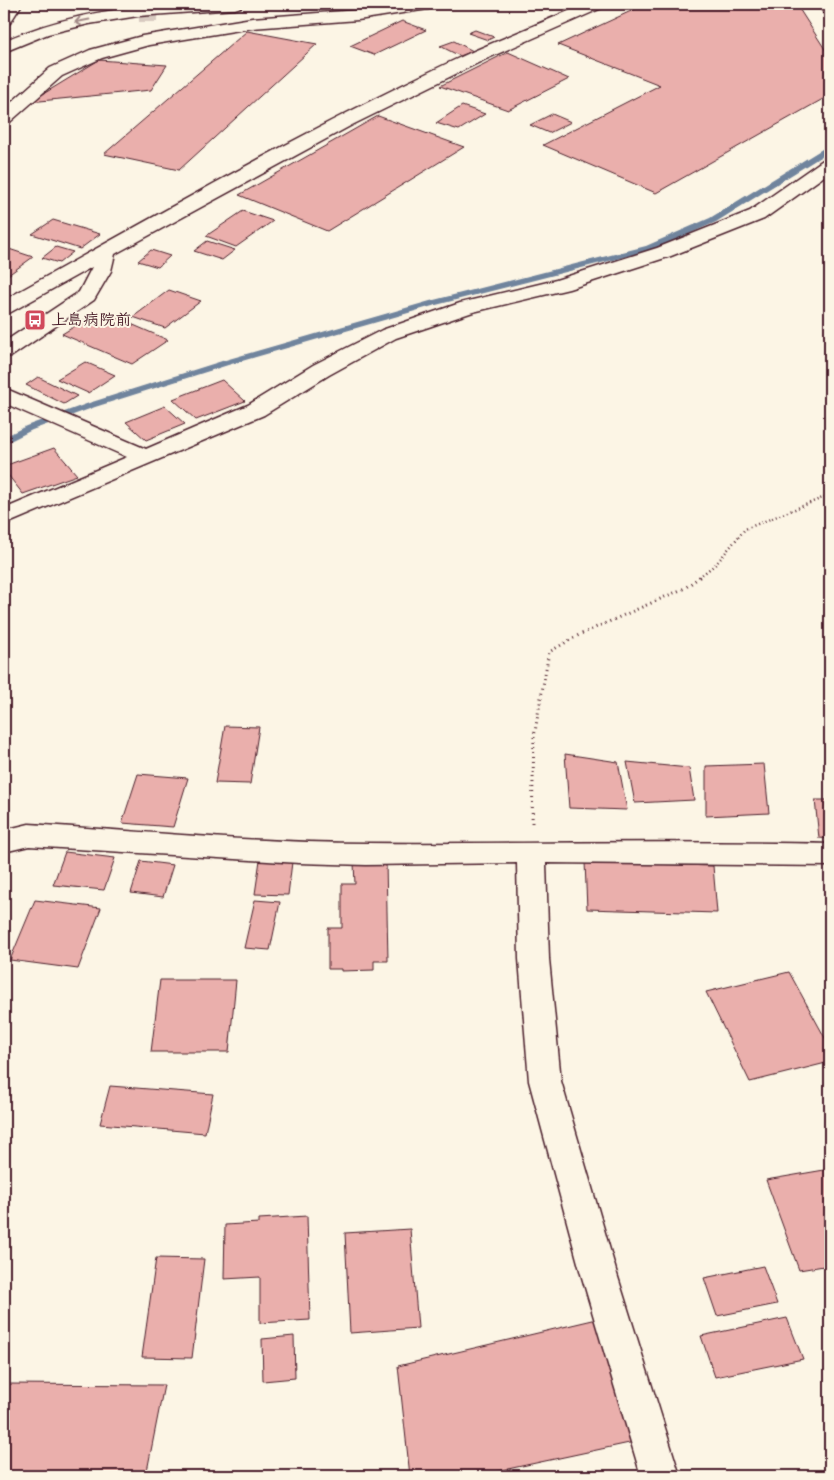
<svg xmlns="http://www.w3.org/2000/svg" width="834" height="1480" font-family="Caveat,'Klee One',sans-serif">
  <style>
    .lines { fill: none; stroke-linecap: round; stroke-linejoin: round }
    .stream { fill: #70849d; fill-rule: evenodd }
    .building { fill: #eaafac; stroke: #4a1f2b }
    .minor-tunnel { stroke: #d8cac0; stroke-width: 18; stroke-dasharray: 18 9; stroke-linecap: butt }
    .minor-casing { stroke: #4a1f2b; stroke-width: 3 }
    .major-casing { stroke: #4a1f2b; stroke-width: 3 }
    .highway-casing { stroke: #4a1f2b; stroke-width: 3 }
    .path-far1 { stroke: #4a1f2b; stroke-width: 2.5; stroke-dasharray: 1 3; stroke-linecap: butt }
    .path { stroke: #4a1f2b; stroke-width: 3; stroke-dasharray: 1 4; stroke-linecap: butt }
    .minor { fill: #fcf5e5; fill-rule: evenodd }
    .major { fill: #fcf5e5; fill-rule: evenodd }
    .highway { fill: #fcf5e5; fill-rule: evenodd }
    .oneway { stroke: #a38a88 }
    .labels { text-anchor: middle; dominant-baseline: central; stroke-width: 4; stroke-linejoin: round; paint-order: stroke }
    .far-poi-label { font-size: 16px; font-weight: bold; fill: #4a1f2b; stroke: #fcf5e5; text-anchor: start }
  </style>
  <rect width="100%" height="100%" fill="#fcf5e5"/>
  <filter id="ink" filterUnits="userSpaceOnUse"><feTurbulence type="fractalNoise" baseFrequency=".02" numOctaves="2"/><feDisplacementMap in="SourceGraphic" scale="10" xChannelSelector="R" yChannelSelector="G"/><feConvolveMatrix kernelMatrix="1 2 1 2 8 2 1 2 1" color-interpolation-filters="sRGB"/></filter>
  <g filter="url(#ink)">
    <g class="lines">
      <!-- stream -->
      <path class="stream" d="M827,146h3v5l-114,71 -64,28 -216,55 -208,60 -133,42 -63,23 -28,14v-7l22,-11 63,-23 133,-42 208,-60 216,-55 64,-28z"/>
    </g>
    <!-- building -->
    <g class="building">
      <path d="M646,4h150l34,53v38l-174,98 -113,-48 117,-60 -102,-40z"/>
      <path d="M402,21l24,9 -52,25 -24,-9z"/>
      <path d="M475,30l19,7 -6,3 -20,-7z"/>
      <path d="M247,31l70,13 -138,126 -75,-16z"/>
      <path d="M454,41l19,10 -13,5 -20,-10z"/>
      <path d="M508,52l61,27 -61,31 -68,-24z"/>
      <path d="M99,60l68,5 -16,25 -121,12z"/>
      <path d="M462,106l23,8 -26,16 -23,-7z"/>
      <path d="M552,114l19,8 -22,11 -19,-8z"/>
      <path d="M378,116l86,31 -137,84 -88,-36z"/>
      <path d="M243,211l30,10 -37,26 -30,-11z"/>
      <path d="M53,220l47,14 -20,15 -48,-15z"/>
      <path d="M207,241l28,9 -13,10 -28,-9z"/>
      <path d="M56,247l17,5 -14,11 -17,-5z"/>
      <path d="M9,249l24,8 -29,21v-25z"/>
      <path d="M151,250l19,6 -12,11 -20,-6z"/>
      <path d="M169,290l32,11 -36,27 -32,-11z"/>
      <path d="M108,314l60,26 -36,24 -70,-30 23,-14 8,4z"/>
      <path d="M85,362l30,13 -27,18 -31,-14z"/>
      <path d="M38,377l39,19 -13,8 -38,-19z"/>
      <path d="M222,380l23,21 -49,19 -23,-21z"/>
      <path d="M165,406l20,18 -39,16 -20,-18z"/>
      <path d="M54,448l23,27 -54,19 -19,-24v-4z"/>
      <path d="M225,726l34,1 -9,57 -35,-1z"/>
      <path d="M565,754l53,8 9,48 -58,-2z"/>
      <path d="M627,762l62,6 5,32 -59,3z"/>
      <path d="M764,764l5,49 -63,3v-50z"/>
      <path d="M138,774l50,4 -15,49 -51,-4z"/>
      <path d="M815,800h15v39l-11,-1z"/>
      <path d="M65,852l50,6 -11,32 -51,-5z"/>
      <path d="M260,860l32,2 -4,33 -33,-1z"/>
      <path d="M141,861l32,4 -10,32 -32,-4z"/>
      <path d="M386,862l2,99h-14v9l-33,1v-2h-13v-41h14v-44h13l-1,-21z"/>
      <path d="M585,862l128,4 4,47 -130,-4z"/>
      <path d="M35,900l66,8 -23,61 -68,-9z"/>
      <path d="M255,900l25,2 -10,48 -26,-2z"/>
      <path d="M789,972l41,75v15l-80,20 -44,-90z"/>
      <path d="M160,980h76l-7,72h-78z"/>
      <path d="M110,1086l103,8 -8,39 -105,-9z"/>
      <path d="M830,1169v96l-31,5 -33,-90z"/>
      <path d="M307,1216l3,104 -50,3v-46l-36,2 1,-54 34,-2v-4z"/>
      <path d="M410,1229l8,99 -68,5 -5,-100z"/>
      <path d="M156,1258l48,1 -12,99 -50,-1z"/>
      <path d="M763,1266l14,38 -60,12 -13,-38z"/>
      <path d="M787,1318l16,41 -88,18 -14,-41z"/>
      <path d="M597,1319l37,123 -159,34h-65l-12,-110z"/>
      <path d="M294,1336l1,42 -32,3 -1,-42z"/>
      <path d="M4,1384l160,1 -18,91h-142z"/>
    </g>
    <g class="lines">
      <!-- minor-tunnel -->
      <path class="minor-tunnel" d="M148,4v20"/>
      <!-- minor casing -->
      <g class="minor-casing">
        <g id="minor">
          <path d="M399,4h37l-2,3 -6,2 -70,11 -106,8 -103,17 -47,13 -40,18 -52,46 -6,1v-14l46,-41 40,-18 52,-14 110,-18 106,-8z"/>
          <path d="M585,4h21l-2,3 -118,52 -134,66 -237,129 -4,17 -17,29 -82,56 -8,1v-15l75,-50 13,-25 -81,45 -7,2v-14c155,-86 309,-175 470,-249 37,-16 74,-31 111,-47z"/>
          <path d="M818,4h12v11l-6,-2z"/>
          <path d="M830,159v13l-66,47 -93,37 -102,33 -96,23 -77,26 -67,37 -65,40 -260,110v-16l123,-52 -123,-54v-15l142,61 102,-44 65,-40 69,-35 78,-27 96,-23 101,-32 93,-37 73,-51z"/>
          <path d="M29,824c112,7 225,19 338,19 154,1 309,-3 463,1v22l-284,-3 3,96 12,122 56,193 63,202h-39l-60,-202 -52,-193 -10,-122 -2,-96 -151,2 -67,-2 -270,-17 -25,6v-22z"/>
        </g>
      </g>
      <!-- major casing -->
      <g class="major-casing">
        <path id="major" d="M6,4h16l-12,19 -6,2v-17z"/>
      </g>
      <!-- highway casing -->
      <g class="highway-casing">
        <path id="highway" d="M168,4h75l-2,3 -6,2 -97,7 -49,8 -41,10 -44,18v-11c52,-23 108,-33 164,-37z"/>
      </g>
      <!-- path-far1 -->
      <path class="path-far1" d="M699,577l17,-13 29,-35 85,-34"/>
      <!-- path -->
      <path class="path" d="M532,823l2,-86 15,-85 30,-17 106,-47 16,-12"/>
      <!-- minor -->
      <use href="#minor" class="minor"/>
      <!-- major -->
      <use href="#major" class="major"/>
      <!-- highway -->
      <use href="#highway" class="highway"/>
    </g>
    <!-- one-way arrows -->
    <defs><path id="oneway-shaft" d="M-6 0H5M1.5-3L5.5 0L1.5 3" fill="none" stroke-width="1.6" stroke-linecap="round" stroke-linejoin="round" transform="scale(1.25)"/></defs>
    <use class="oneway" href="#oneway-shaft" transform="translate(82 21) rotate(169)"/>
  </g>
  <!-- icons -->
  <defs>
    <g id="bus-square" transform="scale(1.125)"><rect x="-9" y="-9" width="18" height="18" rx="4" fill="#d1495b" stroke="#fcf5e5"/><path d="M-5-6H5V4H4V6H2V4H-2V6H-4V4H-5ZM-3.5-4V0h7V-4ZM-3.5 1.2v1.5H-2V1.2ZM2 1.2v1.5H3.5V1.2Z" fill="#fff"/></g>
  </defs>
  <g fill-rule="evenodd">
    <use href="#bus-square" x="35" y="320"/>
  </g>
  <g class="labels">
    <!-- far-poi labels -->
    <g class="far-poi-label">
      <text x="51" y="320">上島病院前</text>
    </g>
  </g>
  <!-- margin -->
  <rect width="834" height="1480" fill="none" stroke="#fcf5e5" stroke-width="20"/>
  <rect x="10" y="10" width="814" height="1460" fill="none" stroke="#4a1f2b" stroke-width="2" filter="url(#ink)"/>
</svg>
